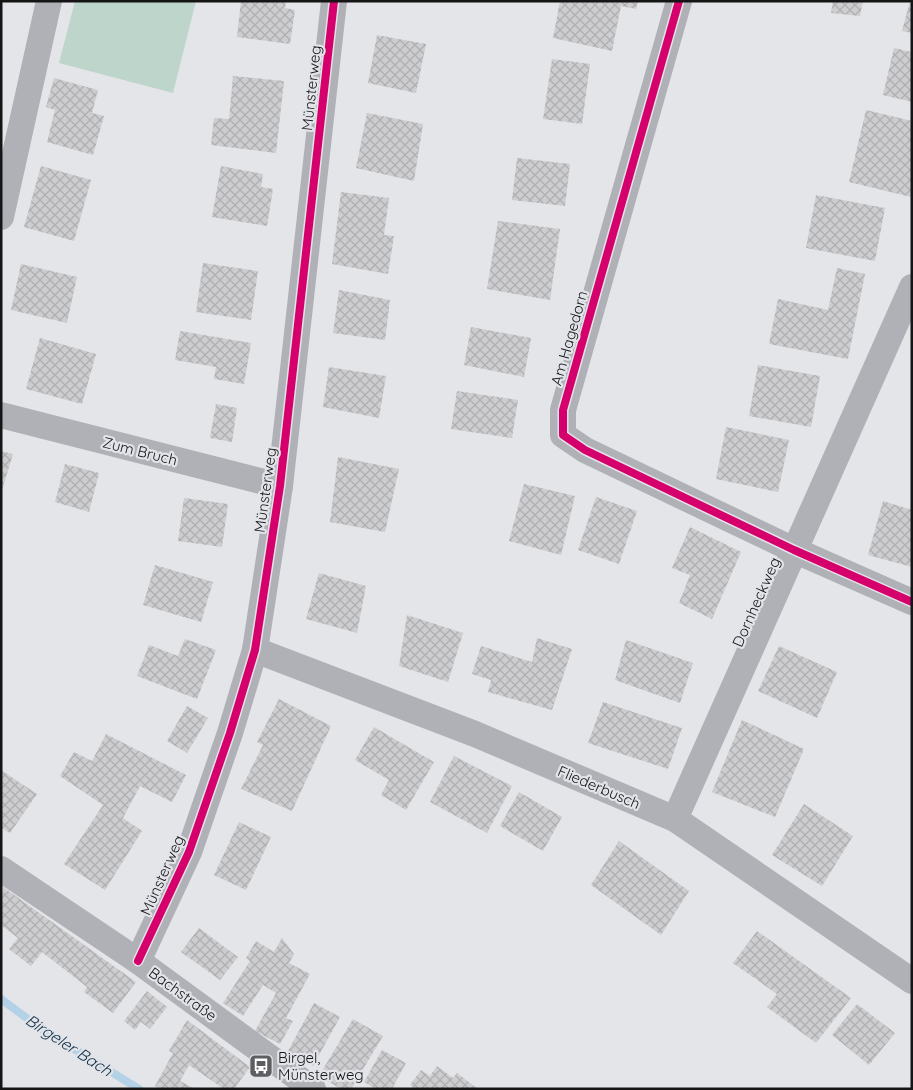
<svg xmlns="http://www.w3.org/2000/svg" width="913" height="1090" font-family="Quicksand,sans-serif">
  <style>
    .green { fill: #bdd5ca }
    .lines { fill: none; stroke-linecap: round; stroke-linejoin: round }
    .stream { stroke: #b3d1e7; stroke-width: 8 }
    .building { fill: url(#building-cross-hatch) }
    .minor { stroke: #b0b1b7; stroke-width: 26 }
    .cycleway-casing { stroke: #e3e4e9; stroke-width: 11 }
    .cycleway { stroke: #d6006c; stroke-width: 8 }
    .labels { text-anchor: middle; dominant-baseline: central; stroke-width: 4.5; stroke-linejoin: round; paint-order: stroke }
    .street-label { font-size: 15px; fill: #151516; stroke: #e3e4e9 }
    .poi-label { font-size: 15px; fill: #151516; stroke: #e3e4e9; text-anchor: start }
    .water-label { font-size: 16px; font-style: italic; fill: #0e2f46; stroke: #e3e4e9 }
  </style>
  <defs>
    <pattern id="building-cross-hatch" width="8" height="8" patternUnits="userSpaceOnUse" patternTransform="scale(1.25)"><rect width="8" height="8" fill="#cdcdcf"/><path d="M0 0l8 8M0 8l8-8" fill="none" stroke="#afafb1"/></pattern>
  </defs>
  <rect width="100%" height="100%" fill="#e4e5e8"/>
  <!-- green -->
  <path class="green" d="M75,1h121l-23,92 -114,-30z"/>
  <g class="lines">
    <!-- stream -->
    <path class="stream" d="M1,999l39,29 99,61"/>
  </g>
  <!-- building -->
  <g class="building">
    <path d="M241,1h45l-1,7 10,2 -5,34 -53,-7z"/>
    <path d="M560,1h78l-2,8 -15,-3 -9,45 -59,-13z"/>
    <path d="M833,1h30l-3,15 -29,-3z"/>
    <path d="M910,1h2v32l-10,-2z"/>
    <path d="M377,35l49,9 -10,49 -48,-10z"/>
    <path d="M894,48l18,4v50l-29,-7z"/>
    <path d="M552,59l38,5 -8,60 -39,-5z"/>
    <path d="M233,76l51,5 -8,72 -65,-8 3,-27 15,1z"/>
    <path d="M54,78l44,12 -6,23 12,3 -11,39 -46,-13 8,-32 -9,-3z"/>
    <path d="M866,110l46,11 -1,76 -62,-15z"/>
    <path d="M367,113l56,11 -9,57 -58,-13z"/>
    <path d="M517,158l53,6 -5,42 -53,-6z"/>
    <path d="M41,166l50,14 -17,61 -50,-14z"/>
    <path d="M221,166l42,8 -2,13 12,2 -6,37 -55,-9z"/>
    <path d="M341,192l48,6 -5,37 10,1 -6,38 -56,-10z"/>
    <path d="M816,195l69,13 -10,53 -69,-13z"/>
    <path d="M498,221l62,8 -10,71 -63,-11z"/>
    <path d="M203,263l55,8 -7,49 -55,-8z"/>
    <path d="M21,264l56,13 -10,46 -56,-13z"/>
    <path d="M837,268l28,6 -17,85 -79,-15 9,-45 50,11z"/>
    <path d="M339,290l51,10 -5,40 -52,-7z"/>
    <path d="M471,327l60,11 -7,39 -60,-12z"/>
    <path d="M180,331l71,12 -7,41 -30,-5 2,-12 -41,-7z"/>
    <path d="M40,338l56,16 -14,50 -56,-15z"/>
    <path d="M758,365l62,11 -9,51 -62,-11z"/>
    <path d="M329,367l57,9 -7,42 -56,-11z"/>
    <path d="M457,391l61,9 -6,38 -61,-9z"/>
    <path d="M216,404l21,4 -5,34 -22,-4z"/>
    <path d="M726,427l63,13 -11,52 -62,-13z"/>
    <path d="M1,451l12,3 -11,36h-1z"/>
    <path d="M338,457l61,12 -14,63 -55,-10z"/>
    <path d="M65,464l34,9 -10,39 -34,-10z"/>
    <path d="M524,484l51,12 -14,59 -52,-14z"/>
    <path d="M596,497l41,14 -18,53 -41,-14z"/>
    <path d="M184,498l44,6 -6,43 -44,-6z"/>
    <path d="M883,501l29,9v57l-44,-12z"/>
    <path d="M690,527l51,25 -29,67 -33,-16 11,-28 -18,-7z"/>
    <path d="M155,565l58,17 -12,40 -58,-17z"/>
    <path d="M319,573l47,13 -9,47 -51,-14z"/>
    <path d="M407,615l56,18 -15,49 -49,-16z"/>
    <path d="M537,638l35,11 -20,61 -64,-18 3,-12 -19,-6 9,-28 51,16z"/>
    <path d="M185,639l31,11 -19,49 -60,-23 12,-31 29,11z"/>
    <path d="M626,640l67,23 -13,40 -65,-23z"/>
    <path d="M779,646l58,26 -20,46 -59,-27z"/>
    <path d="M279,699l52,27 -39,85 -51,-22 22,-44 -6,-3z"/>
    <path d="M603,702l79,26 -14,41 -80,-26z"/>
    <path d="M187,706l21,12 -21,35 -20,-12z"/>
    <path d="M742,720l62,29 -29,68 -63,-25z"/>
    <path d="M374,727l60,35 -28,48 -25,-15 8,-15 -34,-20z"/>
    <path d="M106,734l80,41 -14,27 -32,-16 -17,32 19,13 -37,59 -41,-26 39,-59 -43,-29 14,-24 18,9z"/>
    <path d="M454,756l58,30 -25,47 -57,-31z"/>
    <path d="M1,770l36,24 -27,39 -9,-5z"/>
    <path d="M519,792l43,25 -19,34 -43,-25z"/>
    <path d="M804,804l49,32 -31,50 -50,-31z"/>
    <path d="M239,822l32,15 -25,53 -32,-15z"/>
    <path d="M619,841l70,50 -28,44 -70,-50z"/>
    <path d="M3,887l133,95 -23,31 -29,-21 3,-5 -45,-35 -11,14 -22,-17 9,-11 -17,-13z"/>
    <path d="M199,928l39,29 -18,23 -39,-28z"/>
    <path d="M757,931l94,67 -35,45 -49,-36 10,-13 -44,-31z"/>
    <path d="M282,938l12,16 -5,9 21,11 -24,44 7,3 -13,23 -25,-13 21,-38 -13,-8 -20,31 -20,-13 27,-42 -4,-3 10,-17 18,11z"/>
    <path d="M147,991l20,16 -17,22 -9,-7 -6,8 -11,-9z"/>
    <path d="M314,1003l26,14 -27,49 -26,-13z"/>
    <path d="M857,1004l38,29 -26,32 -37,-30z"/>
    <path d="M353,1019l30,17 -32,53h-10l-22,-13z"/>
    <path d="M187,1020l63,47 -16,22h-10l-35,-24 -9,16 15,8h-33l-7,-3 18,-33 -4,-2z"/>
    <path d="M382,1050l24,13 -14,26h-16l-12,-7z"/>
    <path d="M437,1066l16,12 4,-5 21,16h-63l-5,-4 11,-15 9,6z"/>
  </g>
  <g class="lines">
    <!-- minor -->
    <g class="minor">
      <path d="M679,1l-116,409v25l22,15 209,100 118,52"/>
      <path d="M1,217l48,-216"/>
      <path d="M1,415l279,71"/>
      <path d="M255,650l220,84 200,85 237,162"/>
      <path d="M675,819l237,-532"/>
      <path d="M1,869l137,92 175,128"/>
      <path d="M138,961l51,-109 41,-119 25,-83 25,-164 54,-485"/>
    </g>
    <!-- cycleway casing -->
    <g class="cycleway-casing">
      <g id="cycleway">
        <path d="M679,1l-116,409v25l22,15 209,100 118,52"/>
        <path d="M138,961l51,-109 41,-119 25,-83 25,-164 54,-485"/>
      </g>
    </g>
    <!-- cycleway -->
    <use href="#cycleway" class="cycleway"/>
  </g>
  <!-- icons -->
  <defs>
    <g id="bus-square" transform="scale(1.25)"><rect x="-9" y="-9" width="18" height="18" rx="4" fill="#5d5e60" stroke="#e3e4e9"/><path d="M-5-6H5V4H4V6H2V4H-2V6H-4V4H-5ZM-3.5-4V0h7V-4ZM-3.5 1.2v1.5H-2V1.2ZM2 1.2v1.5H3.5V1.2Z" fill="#fff"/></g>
  </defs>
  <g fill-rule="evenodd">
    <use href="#bus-square" x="261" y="1066"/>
  </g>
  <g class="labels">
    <!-- street labels -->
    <g class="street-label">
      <text transform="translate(311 88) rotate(-84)">Münsterweg</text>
      <text transform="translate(569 338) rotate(-74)">Am Hagedorn</text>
      <text transform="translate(140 451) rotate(14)">Zum Bruch</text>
      <text transform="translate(265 490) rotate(-82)">Münsterweg</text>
      <text transform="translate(756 602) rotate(-66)">Dornheckweg</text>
      <text transform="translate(599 787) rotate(23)">Fliederbusch</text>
      <text transform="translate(162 875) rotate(-66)">Münsterweg</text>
      <text transform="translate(183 994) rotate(36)">Bachstraße</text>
    </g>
    <!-- poi labels -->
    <g class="poi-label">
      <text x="278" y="1057">Birgel,<tspan x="278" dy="17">Münsterweg</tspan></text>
    </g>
    <!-- water labels -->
    <g class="water-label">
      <text transform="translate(69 1045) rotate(33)">Birgeler Bach</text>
    </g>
  </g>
  <!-- border -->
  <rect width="913" height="1090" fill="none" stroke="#151516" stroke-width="5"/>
</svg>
